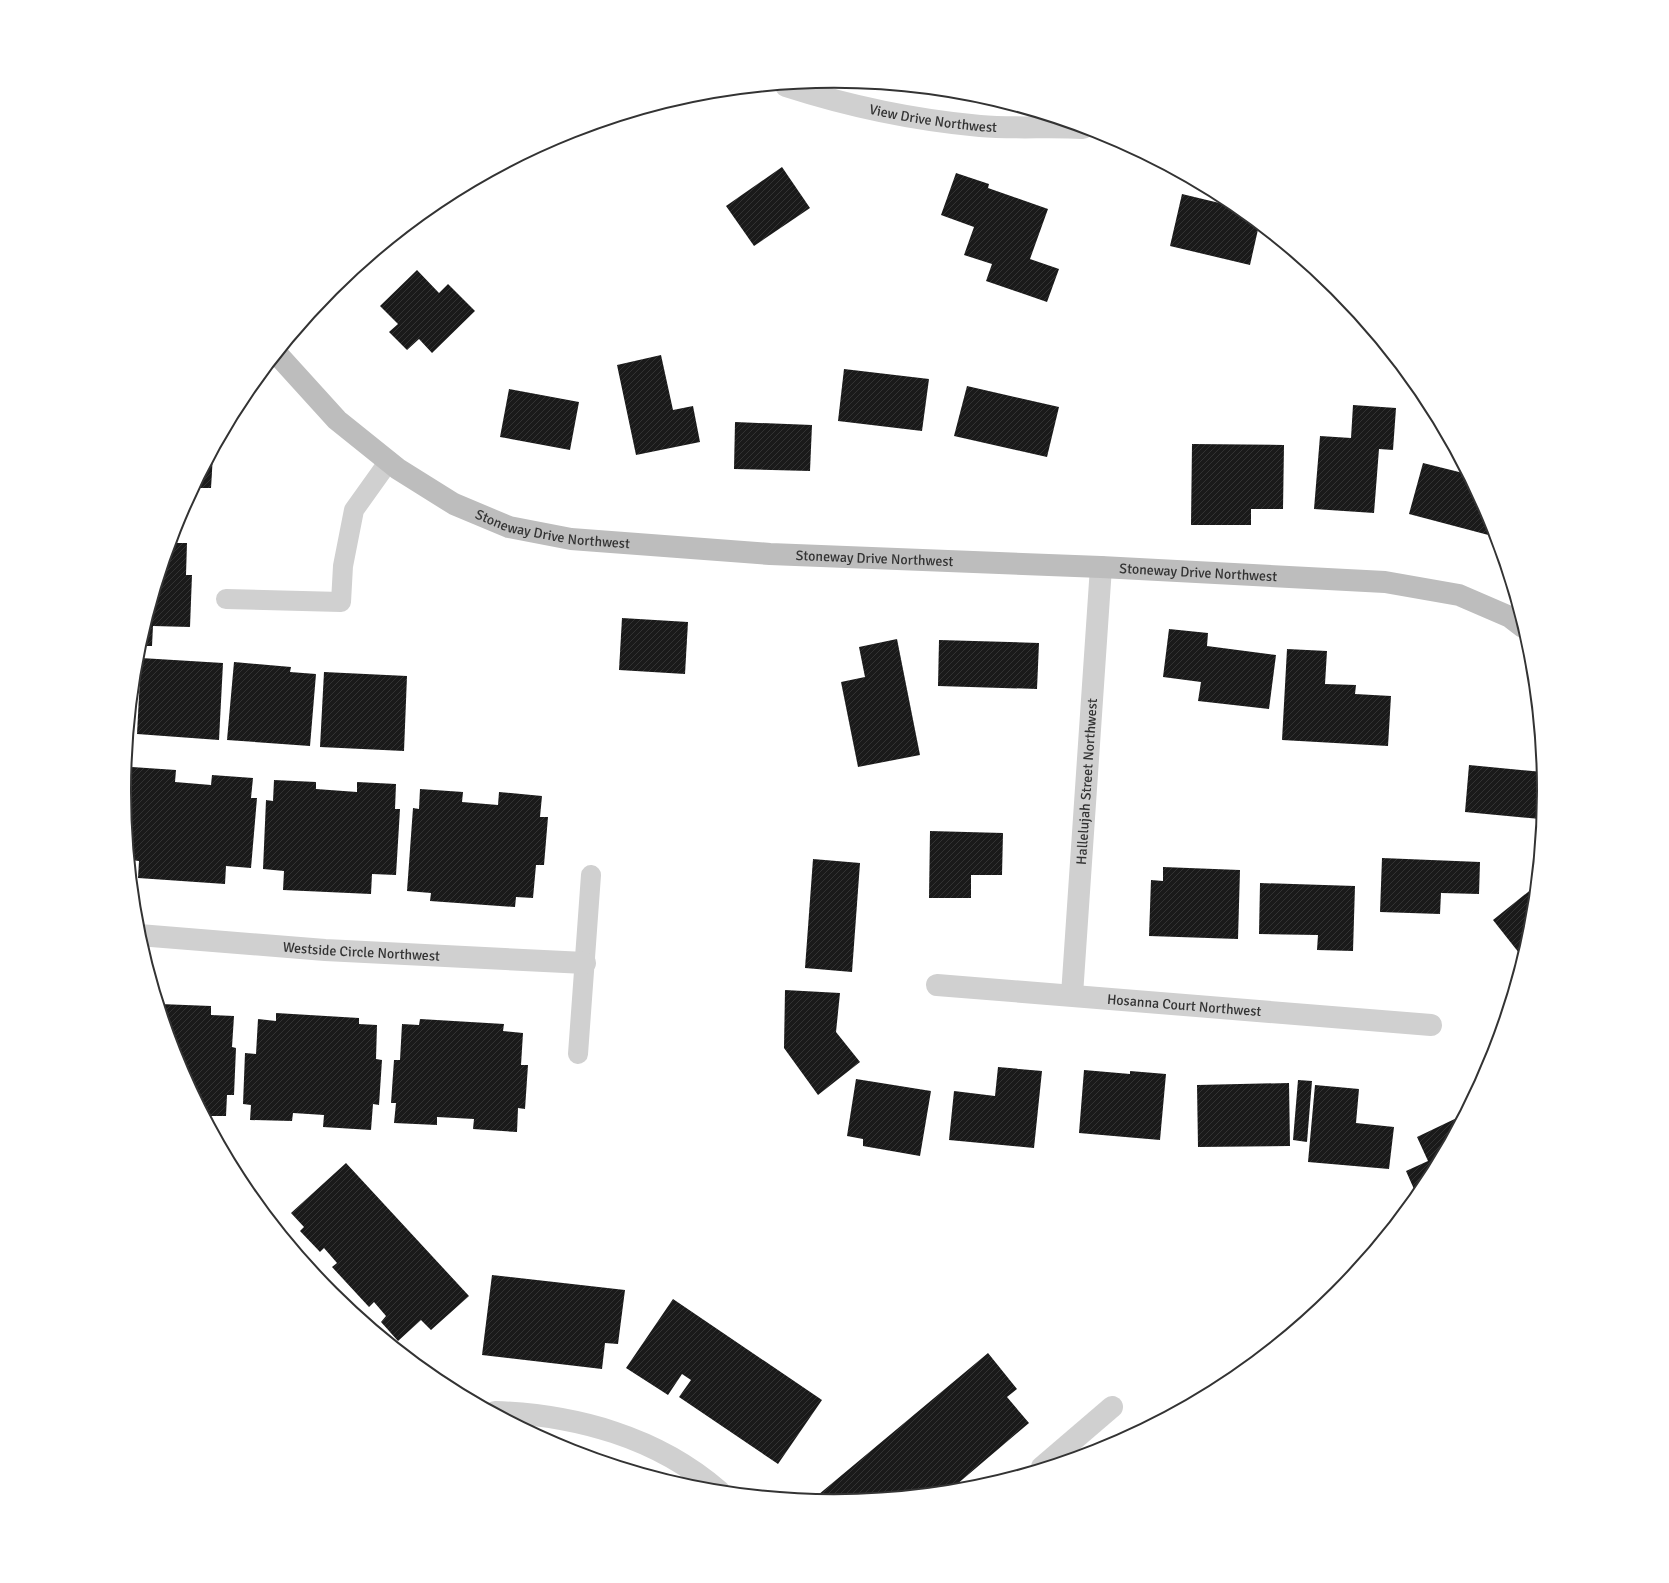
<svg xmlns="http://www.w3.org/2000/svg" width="1669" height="1583" font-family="Signika,sans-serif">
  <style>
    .building { fill: url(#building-hatch) }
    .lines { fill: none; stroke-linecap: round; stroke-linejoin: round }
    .lane { stroke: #d0d0d0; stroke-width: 20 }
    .street { stroke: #d0d0d0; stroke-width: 22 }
    .secondary { stroke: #bdbdbd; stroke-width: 22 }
    .labels { text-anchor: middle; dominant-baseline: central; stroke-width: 4; stroke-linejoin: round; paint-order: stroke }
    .street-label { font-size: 14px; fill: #333; stroke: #fff }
    .rim { fill: none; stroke: #333; stroke-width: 2 }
  </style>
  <defs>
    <pattern id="building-hatch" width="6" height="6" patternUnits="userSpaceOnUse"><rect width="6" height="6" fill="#1a1a1a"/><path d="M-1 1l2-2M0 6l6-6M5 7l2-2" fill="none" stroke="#333"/></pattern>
  </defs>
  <rect width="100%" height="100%" fill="#fff"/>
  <!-- building -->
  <g class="building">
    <path d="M782,167l28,41 -56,38 -28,-40z"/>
    <path d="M956,173l33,11 -1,4 60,21 -18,50 29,10 -12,33 -61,-21 6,-17 -28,-9 10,-28 -33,-12z"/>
    <path d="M1182,194l54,13 23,18 -9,40 -80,-19z"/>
    <path d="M417,270l22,23 9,-9 27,27 -43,42 -13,-14 -12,11 -18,-18 9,-8 -18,-18z"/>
    <path d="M661,355l12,55 20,-4 7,36 -64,13 -19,-90z"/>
    <path d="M844,369l85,10 -7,52 -84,-10z"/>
    <path d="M967,386l92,21 -12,50 -93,-21z"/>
    <path d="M509,389l70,13 -9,48 -70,-13z"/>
    <path d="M1353,405l43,3 -3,42 -14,-1 -5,64 -60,-4 6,-73 31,2z"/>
    <path d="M735,422l77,3 -2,46 -76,-2z"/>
    <path d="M1192,444l92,1 -1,64h-32v16h-60z"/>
    <path d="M213,455l-2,33h-16z"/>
    <path d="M1423,463l44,11 24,46 5,17 -87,-23z"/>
    <path d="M171,543h16l-1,32h6l-2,52 -37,-1 -1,20h-12z"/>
    <path d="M622,618l66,4 -3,52 -66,-4z"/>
    <path d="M1169,629l39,4 -1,13 69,9 -7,54 -71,-8 3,-19 -38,-5z"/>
    <path d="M897,639l23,116 -62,12 -17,-85 24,-5 -6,-30z"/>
    <path d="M939,640l100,3 -2,46 -99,-3z"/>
    <path d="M1287,649l40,2 -2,33 31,1 -1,9 36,2 -3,50 -106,-6z"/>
    <path d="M141,658l82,5 -4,77 -82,-6z"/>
    <path d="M234,662l57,5 -1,5 26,2 -6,72 -83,-6z"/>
    <path d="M324,672l83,4 -3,75 -84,-4z"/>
    <path d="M1469,765l74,7 -3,47 -75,-7z"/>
    <path d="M132,767l44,3 -1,12 36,3 1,-10 41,3 -2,20h6l-6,70 -25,-2 -1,18 -87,-6 1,-17 -8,-1 -7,-69v-4l6,1z"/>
    <path d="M274,780l42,2v7l41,3v-10l39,2 -1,25h5l-4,66 -24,-1 -1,20 -88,-4 1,-19 -21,-2 3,-69 7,1z"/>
    <path d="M420,789l43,3 -1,10 36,3 1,-13 43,4 -2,21h8l-4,48h-8l-3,33 -17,-1 -1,10 -85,-6 1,-8 -24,-2 6,-83 6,1z"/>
    <path d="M930,831l73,2 -1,42h-31v23h-42z"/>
    <path d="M1382,858l98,4 -1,32 -38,-1 -1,21 -60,-2z"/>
    <path d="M813,859l47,4 -8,109 -47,-4z"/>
    <path d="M1163,867l77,3 -2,69 -89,-3 2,-56 12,1z"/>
    <path d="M1260,883l95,3 -2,65 -36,-1 1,-15 -59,-1z"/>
    <path d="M1533,888l2,3 -4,39 -8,28 -30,-38z"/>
    <path d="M785,990l55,3 -4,39 24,30 -42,33 -34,-47z"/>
    <path d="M160,1004l51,2v9l23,1 -2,31 4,1 -2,47h-7l-1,21h-20l-28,-53z"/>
    <path d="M276,1013l83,5v6l18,1 -1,34 6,1 -3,45 -6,-1 -2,26 -48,-3 1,-12 -31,-2 -1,8 -42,-1 1,-15 -8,-1 2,-51 11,1 2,-35 18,2z"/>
    <path d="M420,1019l84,5 -1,7 20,2 -2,32h7l-3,44 -7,-1 -1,24 -44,-3 1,-10 -37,-2v8l-43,-2 2,-20h-5l3,-43h6l2,-36 17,1z"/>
    <path d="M998,1067l44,4 -8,77 -85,-8 5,-49 41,5z"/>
    <path d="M1084,1070l46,4v-3l36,3 -6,66 -81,-7z"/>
    <path d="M856,1079l75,12 -11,65 -57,-10v-7l-16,-3z"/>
    <path d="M1298,1080l14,1 -5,61 -14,-2z"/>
    <path d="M1289,1083l1,63 -92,1 -1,-62z"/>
    <path d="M1315,1085l44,4 -3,34 38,4 -5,42 -81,-7z"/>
    <path d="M1463,1115l-38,71 -8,10 -11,-25 22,-10 -11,-24z"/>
    <path d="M346,1163l123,133 -38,34 -10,-10 -23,21 -17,-19 5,-6 -12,-14 -5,5 -37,-40 5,-4 -13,-15 -4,4 -20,-21 4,-4 -13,-14z"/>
    <path d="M492,1275l133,15 -7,54 -13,-1 -3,26 -120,-14z"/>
    <path d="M673,1299l149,101 -44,64 -99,-67 12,-17 -9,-6 -14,21 -42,-27z"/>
    <path d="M988,1353l29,36 -10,8 22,26 -80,68 -115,11 -22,-2z"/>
  </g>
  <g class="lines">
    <!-- lane -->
    <g class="lane">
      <path d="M226,599l115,3 2,-36 11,-56 35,-49"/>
      <path d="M578,1054l13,-179"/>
    </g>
    <!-- street -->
    <g class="street">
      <path id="s1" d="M786,86c62,20 128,34 194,40 34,3 69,0 103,2"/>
      <path id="s2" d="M139,935l186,15 260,13"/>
      <path id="s3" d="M937,985l494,40"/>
      <path id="s4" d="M1072,995l29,-428"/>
      <path d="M495,1412c81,3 162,25 224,79"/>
      <path d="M1042,1467l70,-60"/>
    </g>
    <!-- secondary -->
    <path class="secondary" id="s5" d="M278,355l59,65 61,49 56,35 55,23 62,12 199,15 331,13 284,15 74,13 51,22 13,10"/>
  </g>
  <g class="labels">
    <!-- street labels -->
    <g class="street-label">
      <text stroke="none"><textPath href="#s1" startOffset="151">View Drive Northwest</textPath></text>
      <text stroke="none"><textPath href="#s5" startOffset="335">Stoneway Drive Northwest</textPath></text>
      <text stroke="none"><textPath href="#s5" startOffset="659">Stoneway Drive Northwest</textPath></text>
      <text stroke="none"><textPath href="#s5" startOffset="983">Stoneway Drive Northwest</textPath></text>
      <text stroke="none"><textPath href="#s4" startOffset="214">Hallelujah Street Northwest</textPath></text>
      <text stroke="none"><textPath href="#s2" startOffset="223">Westside Circle Northwest</textPath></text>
      <text stroke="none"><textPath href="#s3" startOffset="248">Hosanna Court Northwest</textPath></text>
    </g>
  </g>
  <!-- crop -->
  <path d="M0 0H1669V1583H0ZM131 791a703 703 0 1 1 1406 0a703 703 0 1 1-1406 0Z" fill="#fff" fill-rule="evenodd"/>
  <path class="rim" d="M131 791a703 703 0 1 1 1406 0a703 703 0 1 1-1406 0Z"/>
</svg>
